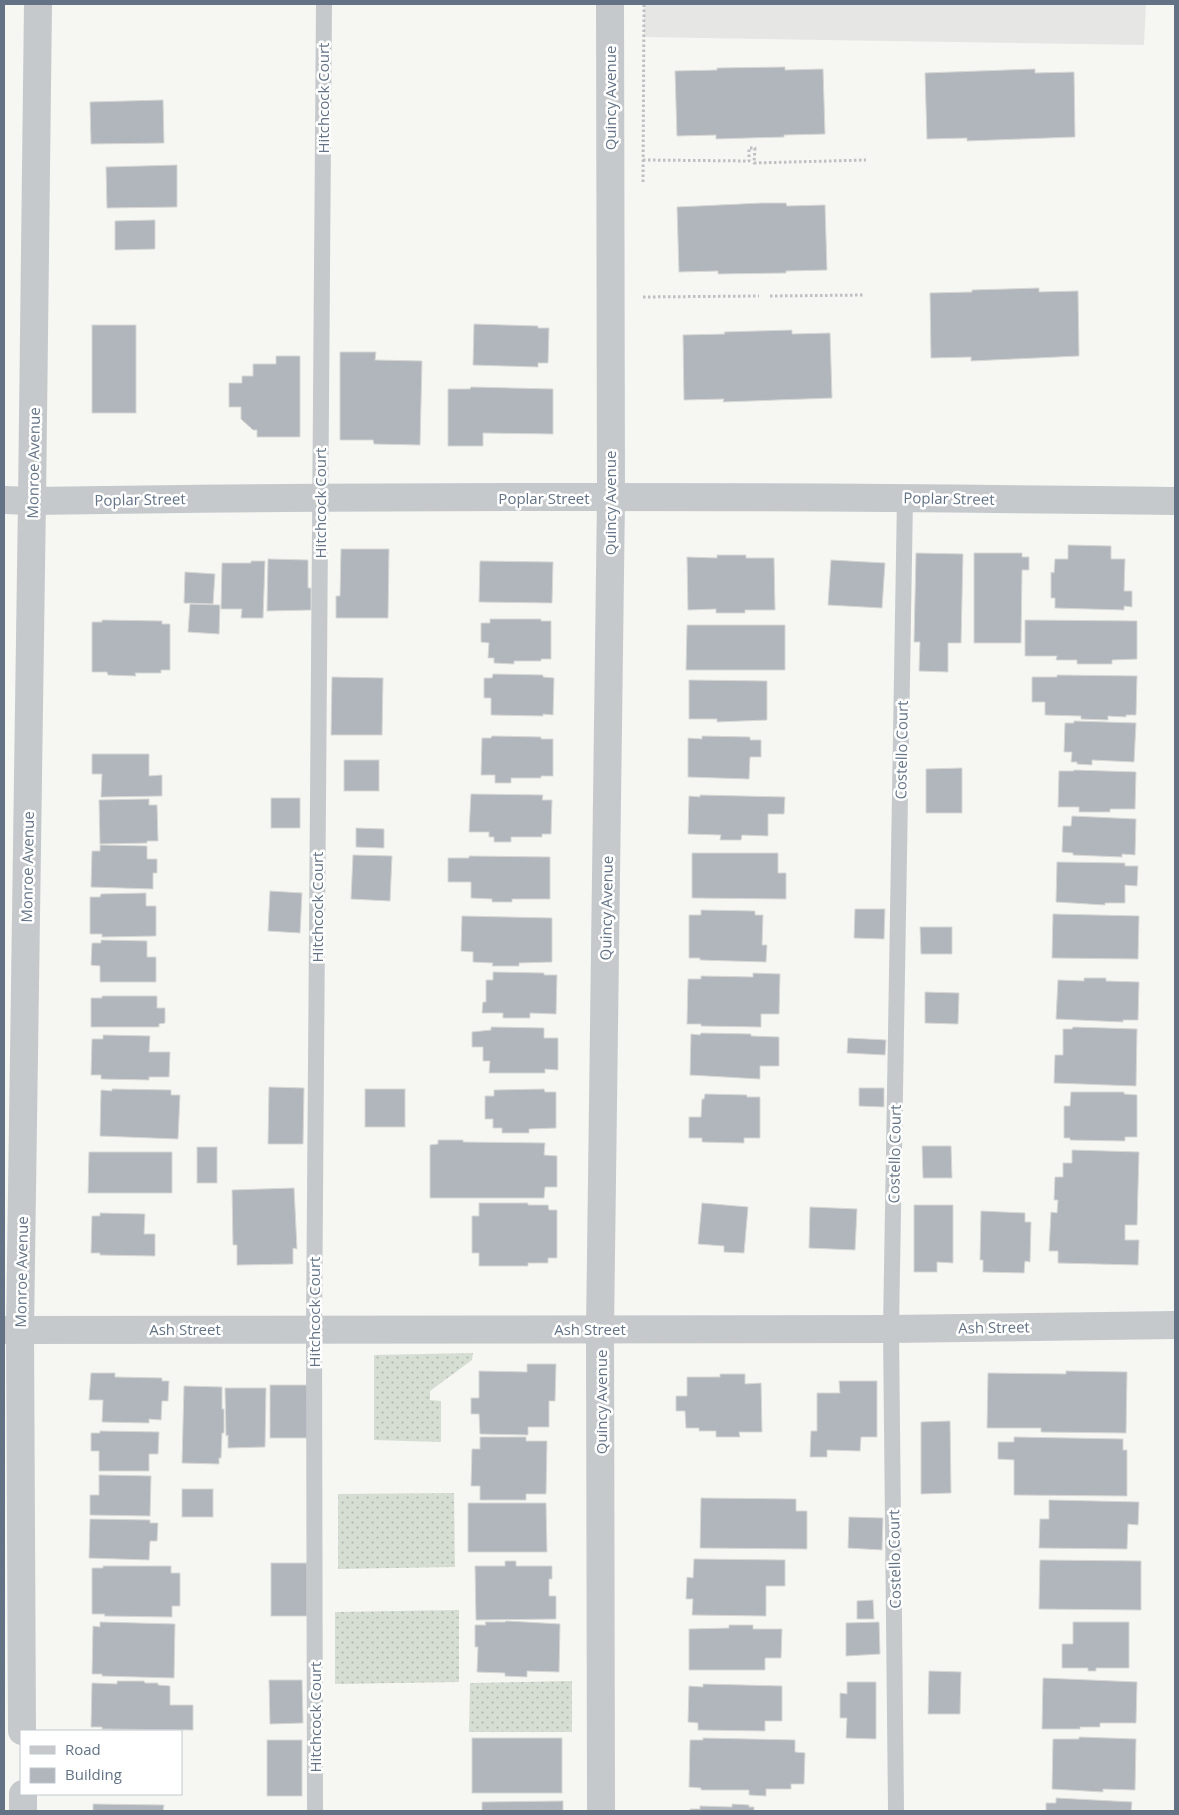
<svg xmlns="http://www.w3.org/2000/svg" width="1179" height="1815" font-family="'Open Sans',sans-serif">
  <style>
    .built { fill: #e6e7e5 }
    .grass { fill: url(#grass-dots) }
    .building { fill: #b0b6bc; stroke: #d7d7d5 }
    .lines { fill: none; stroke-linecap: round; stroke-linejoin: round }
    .path { stroke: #bfc0c3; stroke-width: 3; stroke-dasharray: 2.5 2.5; stroke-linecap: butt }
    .service { stroke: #c5c9cc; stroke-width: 16 }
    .minor { stroke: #c5c9cc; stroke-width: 28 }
    .tertiary { stroke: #c5c9cc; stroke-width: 28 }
    .labels { text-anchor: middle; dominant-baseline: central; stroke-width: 5; stroke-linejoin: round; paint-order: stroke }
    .street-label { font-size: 15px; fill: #637385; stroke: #fff }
  </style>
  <defs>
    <pattern id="grass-dots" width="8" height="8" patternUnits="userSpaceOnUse" patternTransform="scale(1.25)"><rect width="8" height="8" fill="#d6ded3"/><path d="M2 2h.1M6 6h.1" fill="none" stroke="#b1b8b1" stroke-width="1.8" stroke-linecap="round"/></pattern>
  </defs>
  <rect width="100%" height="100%" fill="#f6f6f2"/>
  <!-- built -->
  <path class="built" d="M644,4h502l-2,41 -500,-8z"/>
  <!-- grass -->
  <g class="grass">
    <path d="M473,1353l-1,7 -42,31v9l11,1v41l-67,-2v-85z"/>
    <path d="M454,1493l1,74 -117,2v-75z"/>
    <path d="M459,1610v72l-124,2v-72z"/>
    <path d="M572,1681v51h-103l1,-49z"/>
  </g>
  <!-- building -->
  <g class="building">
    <path d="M785,67v3l38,-1 2,65 -41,1v2l-68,2v-4l-39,1 -2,-65 42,-1v-2z"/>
    <path d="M1035,69v4l39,-1 1,65 -108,4v-3l-40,1 -2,-66z"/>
    <path d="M163,100l1,43 -73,1 -1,-42z"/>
    <path d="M177,165v42l-70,1 -1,-41z"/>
    <path d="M762,203h24l1,3 38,-1 2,65 -41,1v2l-68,1v-3l-39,1 -2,-65z"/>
    <path d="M155,220v29l-40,1v-29z"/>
    <path d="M1039,288v4l39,-1 1,65 -108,5v-4l-40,1 -1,-65 42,-1v-2z"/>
    <path d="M474,324l64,2v2h11l-1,35h-10v4l-65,-2z"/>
    <rect x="92" y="325" width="44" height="88"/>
    <path d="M792,330v4l38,-1 2,65 -109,4 1,-3 -40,1 -1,-65 42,-1 -1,-2z"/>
    <path d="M340,352h36l-1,8 47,1 -2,84 -46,-1 -1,-4h-33z"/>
    <path d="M276,356h24v81h-43v-7h-4l-12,-11v-12h-12v-24h13v-7h11v-12h23z"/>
    <path d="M471,387l82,2v45l-70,-1v13h-35v-57h22z"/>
    <path d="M1068,545l43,1v13h14l-1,32h8v16l-8,-1v4l-69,-2v-10h-4v-26l3,1 1,-14h13z"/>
    <path d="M341,549h48l-1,69h-52v-22h4z"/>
    <path d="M916,553l47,1 -2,89h-13v29l-29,-1 1,-29h-6z"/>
    <path d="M974,553h48v4h7v13h-7l-1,73h-47z"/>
    <path d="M717,555h29v3h28l1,52h-30v3h-29v-4l-28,1 -1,-53 30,1z"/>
    <path d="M268,559l40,1v28h3v22l-44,1z"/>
    <path d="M831,560l54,3 -3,45 -54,-3z"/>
    <path d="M251,561h14l-2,57h-22l1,-9h-21l1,-46h29z"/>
    <path d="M480,561l73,1 -1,41 -73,-1z"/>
    <path d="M185,572l30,2 -2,30 -29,-1z"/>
    <path d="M190,604l30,1 -1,29 -31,-2z"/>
    <path d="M490,619h51v2h10v38h-10v2h-27v3l-20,-1v-5h-6l1,-15 -8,-1v-19h9z"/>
    <path d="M102,620l60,1v3h8v46h-9v3h-26l1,3 -28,-1 -1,-3h-15v-50h10z"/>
    <path d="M1025,620l112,1v38l-25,1v4h-35v-4h-21l1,-4h-32z"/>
    <path d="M687,625h98v45h-99z"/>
    <path d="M493,674l50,1v2l11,1 -1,37 -10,-1v2l-52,-1v-17h-7v-20h8z"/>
    <path d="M1057,675l80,1 -1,39h-10v2l-18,-1v4l-27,-1v-3l-36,-1v-13h-13v-25h25z"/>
    <path d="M332,677l51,1 -1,57h-51z"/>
    <path d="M689,680l78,1v39l-50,2v-3h-28z"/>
    <path d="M1074,721l62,2 -2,39 -42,-2v5l-15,-1v-2h-6l1,-10h-8l1,-29h9z"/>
    <path d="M492,736l49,1v2h12v37h-12v2h-30v5h-16v-8h-14l1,-37h9z"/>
    <path d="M702,736l48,1v3h11v17h-11l-1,22 -61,-2v-39l14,1z"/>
    <path d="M92,754h57v22l13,-1v21l-61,1 1,-23h-10z"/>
    <rect x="344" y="760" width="35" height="31"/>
    <path d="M962,768v45h-36v-44z"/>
    <path d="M1074,770l62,2 -1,37h-25v3h-31v-5h-21l1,-36h15z"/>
    <path d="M471,794l72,1 -1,5h10l-1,34h-9v3h-31v5h-17v-5h-5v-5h-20z"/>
    <path d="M700,795l85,2 -1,17h-16v22l-26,-1 -1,5h-21l1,-5 -33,-1 1,-38 11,1z"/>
    <rect x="271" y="798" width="29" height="30"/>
    <path d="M149,799v6h8l1,36h-11v2l-47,1 -1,-44z"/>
    <path d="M1072,816l64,3 -1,36 -13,-1v3l-49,-2v-2l-11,-1 1,-26h8z"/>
    <path d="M356,828l28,1v19l-28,-1z"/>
    <path d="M100,845l47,1v13h10v14h-4v16l-62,-2 1,-36h8z"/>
    <path d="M692,853h86v20h8v26l-94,-1z"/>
    <path d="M353,855l39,1 -2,45 -39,-2z"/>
    <path d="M469,856l81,1v42h-38v3h-20v-3l-21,-1v-16h-23v-24h21z"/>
    <path d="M1057,862l68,1v3h13l-1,20 -12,-1v18h-20v2l-49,-3z"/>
    <path d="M270,891l32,2 -2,40 -32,-2z"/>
    <path d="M146,893v13h10v30l-54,1v-3h-12v-37h10l1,-3z"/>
    <path d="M855,909h30l-1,30 -30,-1z"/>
    <path d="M701,910l54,1v4h8l-1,30h5l-1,17 -66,-2v-2h-11v-43h12z"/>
    <path d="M1053,914l86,2 -1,43 -86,-1z"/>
    <path d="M462,916l90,2v44l-33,1v3h-27l1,-3 -20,-1v-10l-12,-1z"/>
    <path d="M920,927h32v27h-31z"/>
    <path d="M101,940l46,1v16h9v25h-56v-16l-9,-1 1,-22h9z"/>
    <path d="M493,972l51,1v2h13l-1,39 -26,-1v5h-27v-5h-21l1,-11h3v-22h7z"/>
    <path d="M753,973l27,1 -1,40h-18v13l-60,-1v-2h-14l1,-45h13v-3l52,1z"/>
    <path d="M1084,978h22v3l33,1 -1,38h-15v2l-67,-3 2,-39 26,1z"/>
    <path d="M925,992l34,1 -1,31 -33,-1z"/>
    <path d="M102,996h55v12h8v15l-6,1v3h-68v-29h11z"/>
    <path d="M491,1027l53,1v10h14v32l-13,-1v4h-56l1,-12h-7v-14h-11v-15l19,-2z"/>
    <path d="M1073,1027l64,2 -1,57 -82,-3 1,-28h8v-26h9z"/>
    <path d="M701,1033l50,1v2l28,1v29h-19v13l-70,-4 1,-41 9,1z"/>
    <path d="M103,1035l47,1 -1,16h21l-1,25h-20v3l-48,-1v-4h-10l1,-36h11z"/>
    <path d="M848,1038l38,2 -1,15 -38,-2z"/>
    <path d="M269,1087l35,1 -1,56h-35z"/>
    <path d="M859,1088h25v19l-25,-1z"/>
    <path d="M112,1089l59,1v5h9l-2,44 -78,-3 1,-46 11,1z"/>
    <rect x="365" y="1089" width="40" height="38"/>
    <path d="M544,1089l1,3h11v36l-27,1v4h-27v-5h-9v-9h-8v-23h9v-6z"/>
    <path d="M1071,1092h53v2l13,1v42h-12v4l-55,-1v-2h-6v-32h6z"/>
    <path d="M705,1094l42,1v2h13v41h-16v5l-42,-1v-4h-13v-21h12l1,-18h2z"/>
    <path d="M438,1140h25v2l82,1 -1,12 13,1v31h-12l-1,11h-114v-53l8,-1z"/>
    <path d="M922,1146h29l1,32h-29z"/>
    <rect x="197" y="1147" width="20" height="36"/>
    <path d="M1072,1150l67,2 -2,73h-12v15h14l-1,25 -80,-2v-12h-9l2,-39 6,1 1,-13h-4l1,-23h8v-14h9z"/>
    <path d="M89,1152h83v41h-84z"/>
    <path d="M294,1188l3,61 -4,-1v16l-56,1v-20h-4l-1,-55z"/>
    <path d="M479,1203h49v2h20l1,5h8v48h-9v5h-20v3h-49v-13h-7v-37h7z"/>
    <path d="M702,1203l46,4 -4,46 -20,-1v-6l-26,-2z"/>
    <path d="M914,1205h39v58l-16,-1v10h-23z"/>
    <path d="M810,1207l47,2 -2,41 -46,-2z"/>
    <path d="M981,1211l44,2v9h6l-1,40 -5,-1 -1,12 -41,-1v-12h-3z"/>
    <path d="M100,1213l45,1 -1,20h11v22l-55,-1v-2h-9l1,-37h8z"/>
    <path d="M527,1364h29l-1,37h-6v26h-21v8l-48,-1 -1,-20h-8v-16h8v-27l48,1z"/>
    <path d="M1066,1371l61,1 -1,61 -85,-1v-4h-54l1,-55 78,1z"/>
    <path d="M91,1373h24v4l47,1v3h7l-1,20h-6l-1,19 -12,-1v4l-47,-1 1,-22h-14z"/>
    <path d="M720,1374h25v10l16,-1 1,49h-23l1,5h-24v-6h-17v-3h-13l-1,-17h-9v-15h11v-19h33z"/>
    <path d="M839,1381h38v56h-16l-1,14 -33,-1v7h-17l1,-26h6v-38h23z"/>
    <rect x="270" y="1385" width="42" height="53"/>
    <path d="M184,1386l38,1v22h2v24h-2l-1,25h-2v6l-37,-1z"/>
    <path d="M225,1388h41l-1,59 -37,1v-13l-2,1z"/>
    <path d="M950,1421l1,72 -30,1v-72z"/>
    <path d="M100,1431l59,1 -1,22h-9v17h-50v-20h-8v-18h9z"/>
    <path d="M480,1437h46v4h21l-1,53h-20v6h-46v-14h-9l1,-37h8z"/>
    <path d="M1014,1437l109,2v11h4v46l-113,-1v-35l-16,-1v-17h16z"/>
    <path d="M99,1475l52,1 -1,40 -60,-1v-20h9z"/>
    <rect x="182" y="1489" width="31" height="28"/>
    <path d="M701,1498l95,1v12h11v38l-107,-1z"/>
    <path d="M1049,1500l90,2 -1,23 -10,-1 -1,25 -88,-1 1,-29h9z"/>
    <path d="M468,1503h78l1,49h-79z"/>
    <path d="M849,1517l34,1 -1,32 -34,-2z"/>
    <path d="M90,1519l60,1v3h8l-1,18h-7l-1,19 -60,-2z"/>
    <path d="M694,1559l91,1v26h-19v30l-74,-1 1,-16h-7l1,-22 6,1z"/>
    <path d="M1040,1560l101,1v49l-102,-1z"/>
    <path d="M505,1561h11v5h36v13h-3v17h7v23l-80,1 -1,-54h30z"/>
    <rect x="271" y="1563" width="36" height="53"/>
    <path d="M103,1566h68v7h9v33h-8v11l-68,-1 1,-2h-13v-46h11z"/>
    <path d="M873,1600l1,19h-17v-18z"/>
    <path d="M506,1621l54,3 -1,48 -32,-1v6l-22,-1v-3l-28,-1 1,-25h-3v-22h11l-1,-3h20z"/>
    <path d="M100,1622l75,2 -1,54 -72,-2v-2h-10l1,-48 7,1z"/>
    <path d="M879,1622l1,32 -34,2v-33z"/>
    <path d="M1073,1622h56v46h-33v3h-8v-3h-26v-24h11z"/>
    <path d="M729,1625h24v4h29l-1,29h-16v12h-76v-41l40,-1z"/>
    <path d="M929,1671l32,1 -1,42h-32z"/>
    <path d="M1043,1678l94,4 -1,41h-36v4h-20v2h-38z"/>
    <path d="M269,1680h33l1,43 -33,1z"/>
    <path d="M117,1681h27l1,2h13v2l12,1v19h23v25l-91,-1v-2h-11l1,-44 25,1z"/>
    <path d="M847,1682h29v57l-30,-1 1,-20h-7v-25l7,1z"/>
    <path d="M703,1684l79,2v35h-17v10l-67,-1v-7l-10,-1 1,-36 14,1z"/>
    <path d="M1079,1737l57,2 -1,51 -32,-1v3l-51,-3 1,-50h26z"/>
    <rect x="472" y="1738" width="90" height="55"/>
    <path d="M703,1738l92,2v12l10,1 -1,31h-13v5h-25v7l-17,-1v-5h-48v-2l-12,-1 1,-47h13z"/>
    <rect x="267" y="1740" width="35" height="56"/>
    <path d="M1056,1798l76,4 -1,9h-85v-8h10z"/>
    <path d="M563,1801v10h-81v-9z"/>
    <path d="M93,1804l71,1 -1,6h-70z"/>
    <path d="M732,1804l17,1v2h5v4h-64v-2h10v-3l32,1z"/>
  </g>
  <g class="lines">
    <!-- path -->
    <g class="path">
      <path d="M643,160l106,1v-13h6l-1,15 112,-3"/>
      <path d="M643,182l1,-178"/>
      <path d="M770,296l95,-1"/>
      <path d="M643,297l116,-1"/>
    </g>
    <!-- service -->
    <g class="service">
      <path d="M315,1811l-1,-483 10,-1324"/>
      <path d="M896,1811l-5,-482 14,-831"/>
    </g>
    <!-- minor -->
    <g class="minor">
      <path d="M4,500l28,1c381,-6 762,-5 1143,0"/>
      <path d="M22,1731l-2,-401 12,-829 6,-497"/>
      <path d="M23,1794v17"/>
      <path d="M601,1811l-1,-481 11,-832 -1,-494"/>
    </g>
    <!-- tertiary -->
    <path class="tertiary" d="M4,1330l887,-1 284,-4"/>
  </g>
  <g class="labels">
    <!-- street labels -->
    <g class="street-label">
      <text transform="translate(323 98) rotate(-90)">Hitchcock Court</text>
      <text transform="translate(610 98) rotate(-90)">Quincy Avenue</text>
      <text transform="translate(33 463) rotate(-89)">Monroe Avenue</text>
      <text x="544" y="498">Poplar Street</text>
      <text transform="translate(949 498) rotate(1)">Poplar Street</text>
      <text transform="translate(140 499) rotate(-1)">Poplar Street</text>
      <text transform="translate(320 503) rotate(-90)">Hitchcock Court</text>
      <text transform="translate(610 503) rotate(-90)">Quincy Avenue</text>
      <text transform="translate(901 750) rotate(-89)">Costello Court</text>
      <text transform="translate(27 867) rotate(-89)">Monroe Avenue</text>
      <text transform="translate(317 907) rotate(-90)">Hitchcock Court</text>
      <text transform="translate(606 908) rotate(-89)">Quincy Avenue</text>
      <text transform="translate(894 1154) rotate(-89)">Costello Court</text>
      <text transform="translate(21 1272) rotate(-89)">Monroe Avenue</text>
      <text transform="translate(314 1312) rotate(-90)">Hitchcock Court</text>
      <text transform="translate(994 1327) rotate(-1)">Ash Street</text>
      <text x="185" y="1329">Ash Street</text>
      <text x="590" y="1329">Ash Street</text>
      <text transform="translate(601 1402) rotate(-90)">Quincy Avenue</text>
      <text transform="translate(894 1559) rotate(-91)">Costello Court</text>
      <text transform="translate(315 1717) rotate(-90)">Hitchcock Court</text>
    </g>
  </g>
  <!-- border -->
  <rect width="1179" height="1815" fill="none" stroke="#637385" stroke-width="10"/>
  <!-- legend -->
  <rect x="20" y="1730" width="162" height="65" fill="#ffffff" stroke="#c1c7ce"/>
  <rect x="30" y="1746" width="25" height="8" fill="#c5c9cc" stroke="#c1c7ce"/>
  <text x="65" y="1755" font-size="15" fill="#637385">Road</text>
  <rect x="30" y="1768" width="25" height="15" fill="#b0b6bc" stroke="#c1c7ce"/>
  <text x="65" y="1780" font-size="15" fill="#637385">Building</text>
</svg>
